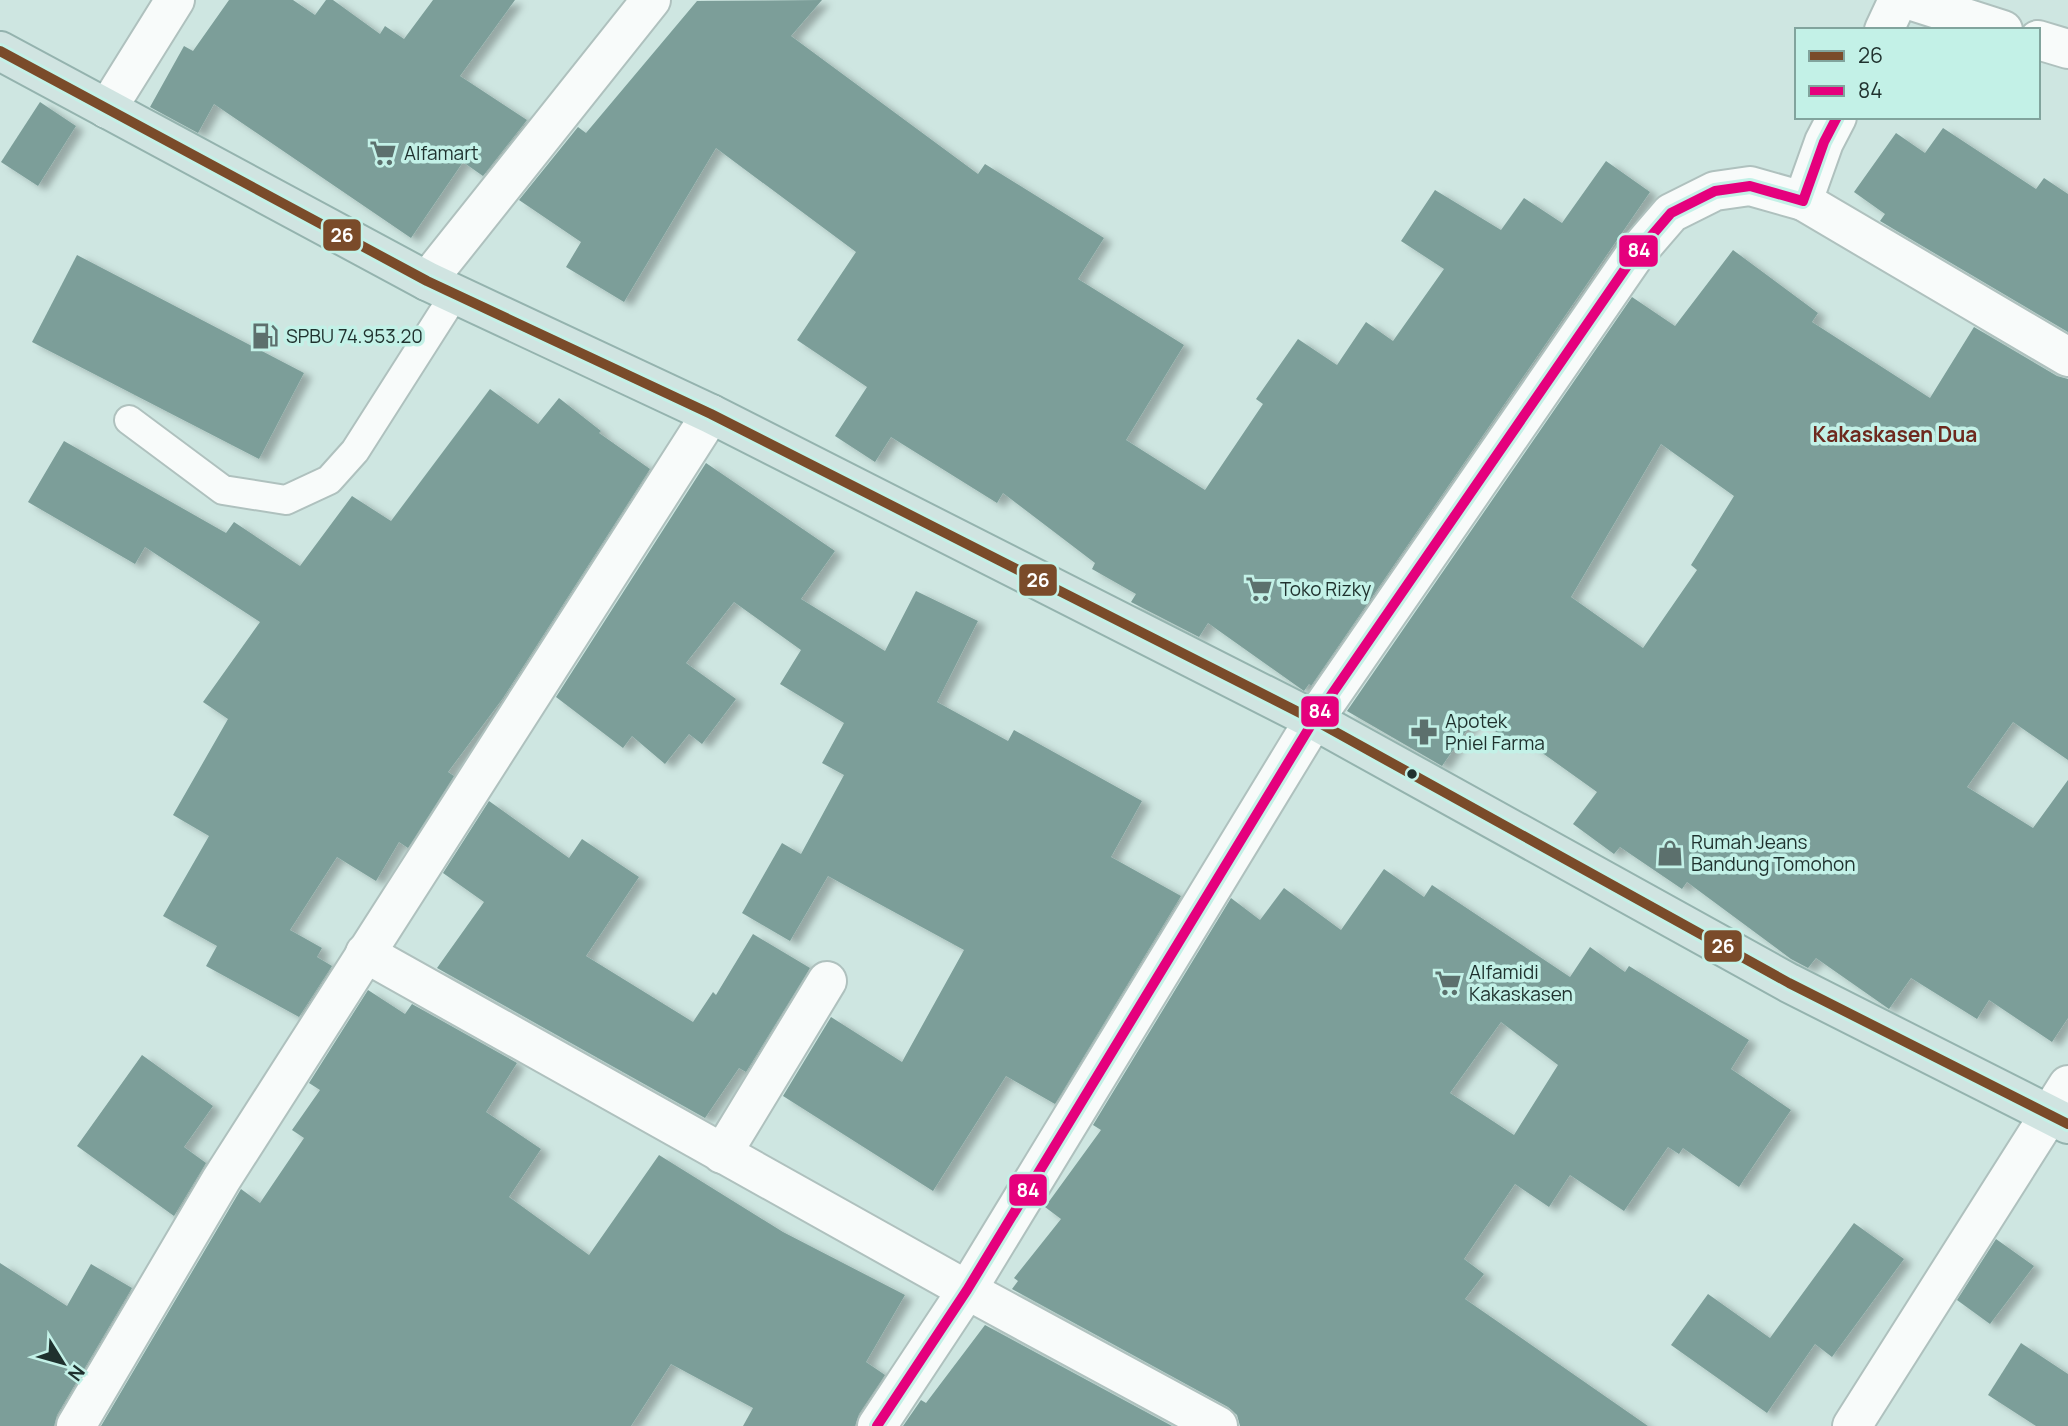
<svg xmlns="http://www.w3.org/2000/svg" width="2068" height="1426" font-family="Manrope,sans-serif">
  <style>
    .building { fill: #7c9e99; fill-rule: evenodd; filter: url(#shadow) }
    .lines { fill: none; stroke-linecap: round; stroke-linejoin: round }
    .lane-casing { stroke: #afc1be; stroke-width: 32 }
    .street-casing { stroke: #afc1be; stroke-width: 42 }
    .highway-casing { stroke: #94b3ae; stroke-width: 42 }
    .lane { stroke: #f8fbfa; stroke-width: 28 }
    .street { stroke: #f8fbfa; stroke-width: 38 }
    .highway { stroke: #d0e4e1; stroke-width: 38 }
    .bus-1-casing { stroke: #c3f1e7; stroke-width: 16 }
    .bus-2-casing { stroke: #c3f1e7; stroke-width: 16 }
    .bus-1 { stroke: #7a4b2a; stroke-width: 10 }
    .bus-2 { stroke: #e5007d; stroke-width: 10 }
    .bus-dot { fill: #1f312e; stroke: #c3f1e7; stroke-width: 2.5 }
    .labels { text-anchor: middle; dominant-baseline: central; stroke-width: 7; stroke-linejoin: round; paint-order: stroke }
    .poi-label { font-size: 19px; fill: #1f312e; stroke: #c3f1e7; text-anchor: start }
    .neighbourhood-label { font-size: 21px; font-weight: bold; fill: #6d291e; stroke: #c3f1e7 }
    .line-badge { stroke: #c3f1e7; stroke-width: 2.5 }
    .badge-label { font-size: 19px; text-anchor: middle; font-weight: bold; fill: #fff }
  </style>
  <defs>
    <filter id="shadow"><feDropShadow dx="8" dy="4.5" stdDeviation="3.5" flood-color="#0004"/></filter>
  </defs>
  <rect width="100%" height="100%" fill="#cee6e1"/>
  <!-- building -->
  <g class="building">
    <path d="M229,0h64l22,15 11,-15h7l47,34 5,-8 19,13 29,-39h82l-55,76 67,44 -44,56 -20,-14 -52,76 -197,-134 -16,29 -48,-26 34,-61 9,5z"/>
    <path d="M822,0l-31,36 187,138 7,-10 119,74 -26,41 106,66 -58,95 79,50 58,-86 -7,-5 42,-60 39,26 29,-43 27,19 51,-72 -43,-28 34,-51 66,40 23,-32 38,25 44,-62 44,31 -339,494 -2,-2 -5,7 -96,-68 -9,14 -68,-35 5,-8 -44,-25 3,-6 -92,-70 -6,10 -106,-66 -16,25 -40,-26 32,-49 -70,-47 59,-88 -140,-104 -92,154 -58,-35 15,-25 -62,-42 59,-73 8,6 111,-132z"/>
    <path d="M40,102l36,24 -38,60 -37,-24z"/>
    <path d="M1943,128l93,61 8,-11 24,16v138l-188,-111 5,-7 -31,-22 42,-59 29,20z"/>
    <path d="M1733,250l85,63 -6,9 118,76 44,-71 83,49 11,3v381l-55,-38 -46,65 66,41 35,-48v238l-16,24 -63,-42 -12,19 -66,-41 -22,31 -73,-51 -8,10 -17,-9 -104,-77 -5,7 -62,-42 -6,7 -41,-30 24,-32 -77,-55 -5,7 -40,-26 -33,48 -95,-55 285,-414 43,29zM1661,444l73,52 -43,69 6,5 -54,78 -72,-51z"/>
    <path d="M77,255l227,118 -45,86 -227,-117z"/>
    <path d="M490,389l48,35 21,-26 42,33 -2,2 51,36 -147,229 -55,74 6,4 -46,72 -9,-6 -23,39 -39,-24 -47,73 32,18 -5,9 15,9 -33,51 -93,-51 11,-20 -54,-30 46,-80 -36,-21 55,-96 -25,-17 57,-80 -115,-75 -10,17 -107,-62 36,-61 162,92 8,-11 66,44 52,-70 39,25z"/>
    <path d="M706,463l129,88 -34,48 84,52 31,-60 62,30 -41,81 71,39 6,-11 128,71 -31,56 70,39 -126,208 -49,-28 -73,115 -150,-95 48,-79 71,45 62,-112 -136,-74 -38,65 -48,-28 40,-70 19,11 43,-79 -22,-12 22,-40 -64,-39 21,-34 -67,-48 -48,61 50,36 -34,45 -13,-10 -24,30 -33,-28 -9,12 -67,-51z"/>
    <path d="M489,801l80,57 13,-19 57,38 -53,79 107,66 20,-30 3,3 37,-61 57,34 -64,104 -7,-4 -34,50 -268,-150 47,-66 -41,-29z"/>
    <path d="M1384,869l40,28 8,-12 138,92 20,-30 35,25 4,-6 120,74 -18,29 60,41 -52,77 -56,-39 -4,6 -11,-7 -44,64 -54,-36 -21,32 -34,-23 -51,75 20,15 -19,25 183,127h-408l-3,-11 -9,-8 -216,-118 6,-8 -4,-3 47,-59 -16,-12 56,-77 -8,-5 138,-227 29,22 24,-32 57,42zM1501,1022l57,43 -44,70 -64,-42z"/>
    <path d="M368,990l37,24 7,-10 105,59 -31,49 55,37 -32,48 80,58 70,-100 124,77 122,63 -39,67 19,13 -26,39 -4,12h-112l10,-18 -82,-44 -40,62h-530l140,-237 19,14 44,-65 -12,-8 28,-40 -11,-7z"/>
    <path d="M142,1055l71,51 -29,41 22,16 -32,53 -97,-70z"/>
    <path d="M1854,1223l50,36 -72,98 -17,-13 -48,69 -96,-68 37,-51 62,44z"/>
    <path d="M1996,1239l38,27 -44,58 -33,-24z"/>
    <path d="M0,1263l67,43 24,-42 41,24 -75,127 -3,11h-54z"/>
    <path d="M985,1325l187,101h-269l18,-26 5,3z"/>
    <path d="M2021,1343l47,31v52h-32l-48,-31z"/>
  </g>
  <g class="lines">
    <!-- lane casing -->
    <g class="lane-casing">
      <path id="lane" d="M129,420l94,70 63,10 43,-20 26,-29 100,-157"/>
    </g>
    <!-- street casing -->
    <g class="street-casing">
      <g id="street">
        <path d="M1909,0l94,30"/>
        <path d="M1884,30l14,-30"/>
        <path d="M2038,40l30,9"/>
        <path d="M107,109l68,-109"/>
        <path d="M1803,201l265,156"/>
        <path d="M427,281l224,-281"/>
        <path d="M365,953l602,337 251,136"/>
        <path d="M722,1154l105,-173"/>
        <path d="M76,1426l145,-246 490,-766"/>
        <path d="M877,1426l90,-136 347,-570 320,-464 37,-43 44,-22 35,-5 53,15 21,-59 13,-25"/>
        <path d="M1852,1426l216,-341"/>
      </g>
    </g>
    <!-- highway casing -->
    <g class="highway-casing">
      <path id="highway" d="M0,51l427,230 284,133 603,306 475,263 279,141"/>
    </g>
    <!-- lane -->
    <use href="#lane" class="lane"/>
    <!-- street -->
    <use href="#street" class="street"/>
    <!-- highway -->
    <use href="#highway" class="highway"/>
    <!-- bus-1 casing -->
    <g class="bus-1-casing">
      <path id="bus-1" d="M0,51l427,230 284,133 603,306 475,263 279,141"/>
    </g>
    <!-- bus-2 casing -->
    <g class="bus-2-casing">
      <path id="bus-2" d="M877,1426l90,-136 347,-570 320,-464 37,-43 44,-22 35,-5 53,15 21,-59 13,-25"/>
    </g>
    <!-- bus-1 -->
    <use href="#bus-1" class="bus-1"/>
    <!-- bus-2 -->
    <use href="#bus-2" class="bus-2"/>
  </g>
  <!-- icons -->
  <defs>
    <g id="supermarket-bare" transform="scale(2.1)"><path d="M-6-5.5h2.5l.6 2H6L4.5 2H-2.5L-4.4-4H-6ZM-1.5 3.2a1.3 1.3 0 1 0 .1 0ZM3 3.2a1.3 1.3 0 1 0 .1 0Z" fill="#5c706d" stroke="#c3f1e7" stroke-width="2.5" paint-order="stroke"/></g>
    <g id="fuel-bare" transform="scale(2.1)"><path d="M-5.5-6h7V0h2V4h1.3V-2.5L3-4.5l.8-.8L6-3V5H2.5V1h-1V6h-7ZM-4.2-4.7v3.2H.2V-4.7Z" fill="#5c706d" stroke="#c3f1e7" stroke-width="2.5" paint-order="stroke"/></g>
    <g id="pharmacy-bare" transform="scale(2.1)"><path d="M-2-6h4v4h4v4h-4v4h-4v-4h-4v-4h4Z" fill="#5c706d" stroke="#c3f1e7" stroke-width="2.5" paint-order="stroke"/></g>
    <g id="shop-bare" transform="scale(2.1)"><path d="M-5-2.5h2.3a2.7 3.5 0 0 1 5.4 0H5L5.5 6h-11ZM-1.5-2.5h3a1.5 2.3 0 0 0-3 0Z" fill="#5c706d" stroke="#c3f1e7" stroke-width="2.5" paint-order="stroke"/></g>
  </defs>
  <g fill-rule="evenodd">
    <use href="#supermarket-bare" x="383" y="153"/>
    <use href="#fuel-bare" x="265" y="336"/>
    <use href="#supermarket-bare" x="1259" y="589"/>
    <use href="#pharmacy-bare" x="1424" y="732"/>
    <use href="#shop-bare" x="1670" y="853"/>
    <use href="#supermarket-bare" x="1448" y="983"/>
  </g>
  <!-- markers -->
  <circle class="bus-dot" cx="1412" cy="774" r="6"/>
  <g class="labels">
    <!-- poi labels -->
    <g class="poi-label">
      <text x="404" y="153">Alfamart</text>
      <text x="286" y="336">SPBU 74.953.20</text>
      <text x="1280" y="589">Toko Rizky</text>
      <text x="1445" y="721">Apotek<tspan x="1445" dy="22">Pniel Farma</tspan></text>
      <text x="1691" y="842">Rumah Jeans<tspan x="1691" dy="22">Bandung Tomohon</tspan></text>
      <text x="1469" y="972">Alfamidi<tspan x="1469" dy="22">Kakaskasen</tspan></text>
    </g>
    <!-- neighbourhood labels -->
    <g class="neighbourhood-label">
      <text x="1895" y="434">Kakaskasen Dua</text>
    </g>
  </g>
  <g class="line-badge">
    <rect x="322" y="218" width="40" height="34" rx="7" fill="#7a4b2a"/>
    <rect x="1618" y="234" width="41" height="34" rx="7" fill="#e5007d"/>
    <rect x="1018" y="563" width="40" height="34" rx="7" fill="#7a4b2a"/>
    <rect x="1300" y="695" width="40" height="33" rx="7" fill="#e5007d"/>
    <rect x="1703" y="929" width="40" height="34" rx="7" fill="#7a4b2a"/>
    <rect x="1008" y="1173" width="40" height="34" rx="7" fill="#e5007d"/>
  </g>
  <g class="badge-label">
    <text x="342" y="242">26</text>
    <text x="1639" y="257">84</text>
    <text x="1038" y="587">26</text>
    <text x="1320" y="718">84</text>
    <text x="1723" y="953">26</text>
    <text x="1028" y="1197">84</text>
  </g>
  <!-- legend -->
  <rect x="1795" y="28" width="245" height="91" fill="#c3f1e7" stroke="#81a49d" stroke-width="2"/>
  <rect x="1809" y="51" width="35" height="10" fill="#7a4b2a" stroke="#81a49d" stroke-width="2"/>
  <text x="1858" y="63" font-size="21" fill="#1f312e">26</text>
  <rect x="1809" y="86" width="35" height="10" fill="#e5007d" stroke="#81a49d" stroke-width="2"/>
  <text x="1858" y="98" font-size="21" fill="#1f312e">84</text>
  <!-- north arrow -->
  <g transform="translate(63 1363) rotate(127)" stroke="#c3f1e7" stroke-width="5" paint-order="stroke">
  <path d="M0-5L12 26L0 18L-12 26Z" fill="#1f312e"/>
  <text y="-10" font-size="19" font-weight="bold" text-anchor="middle" fill="#1f312e">N</text>
  </g>
</svg>
